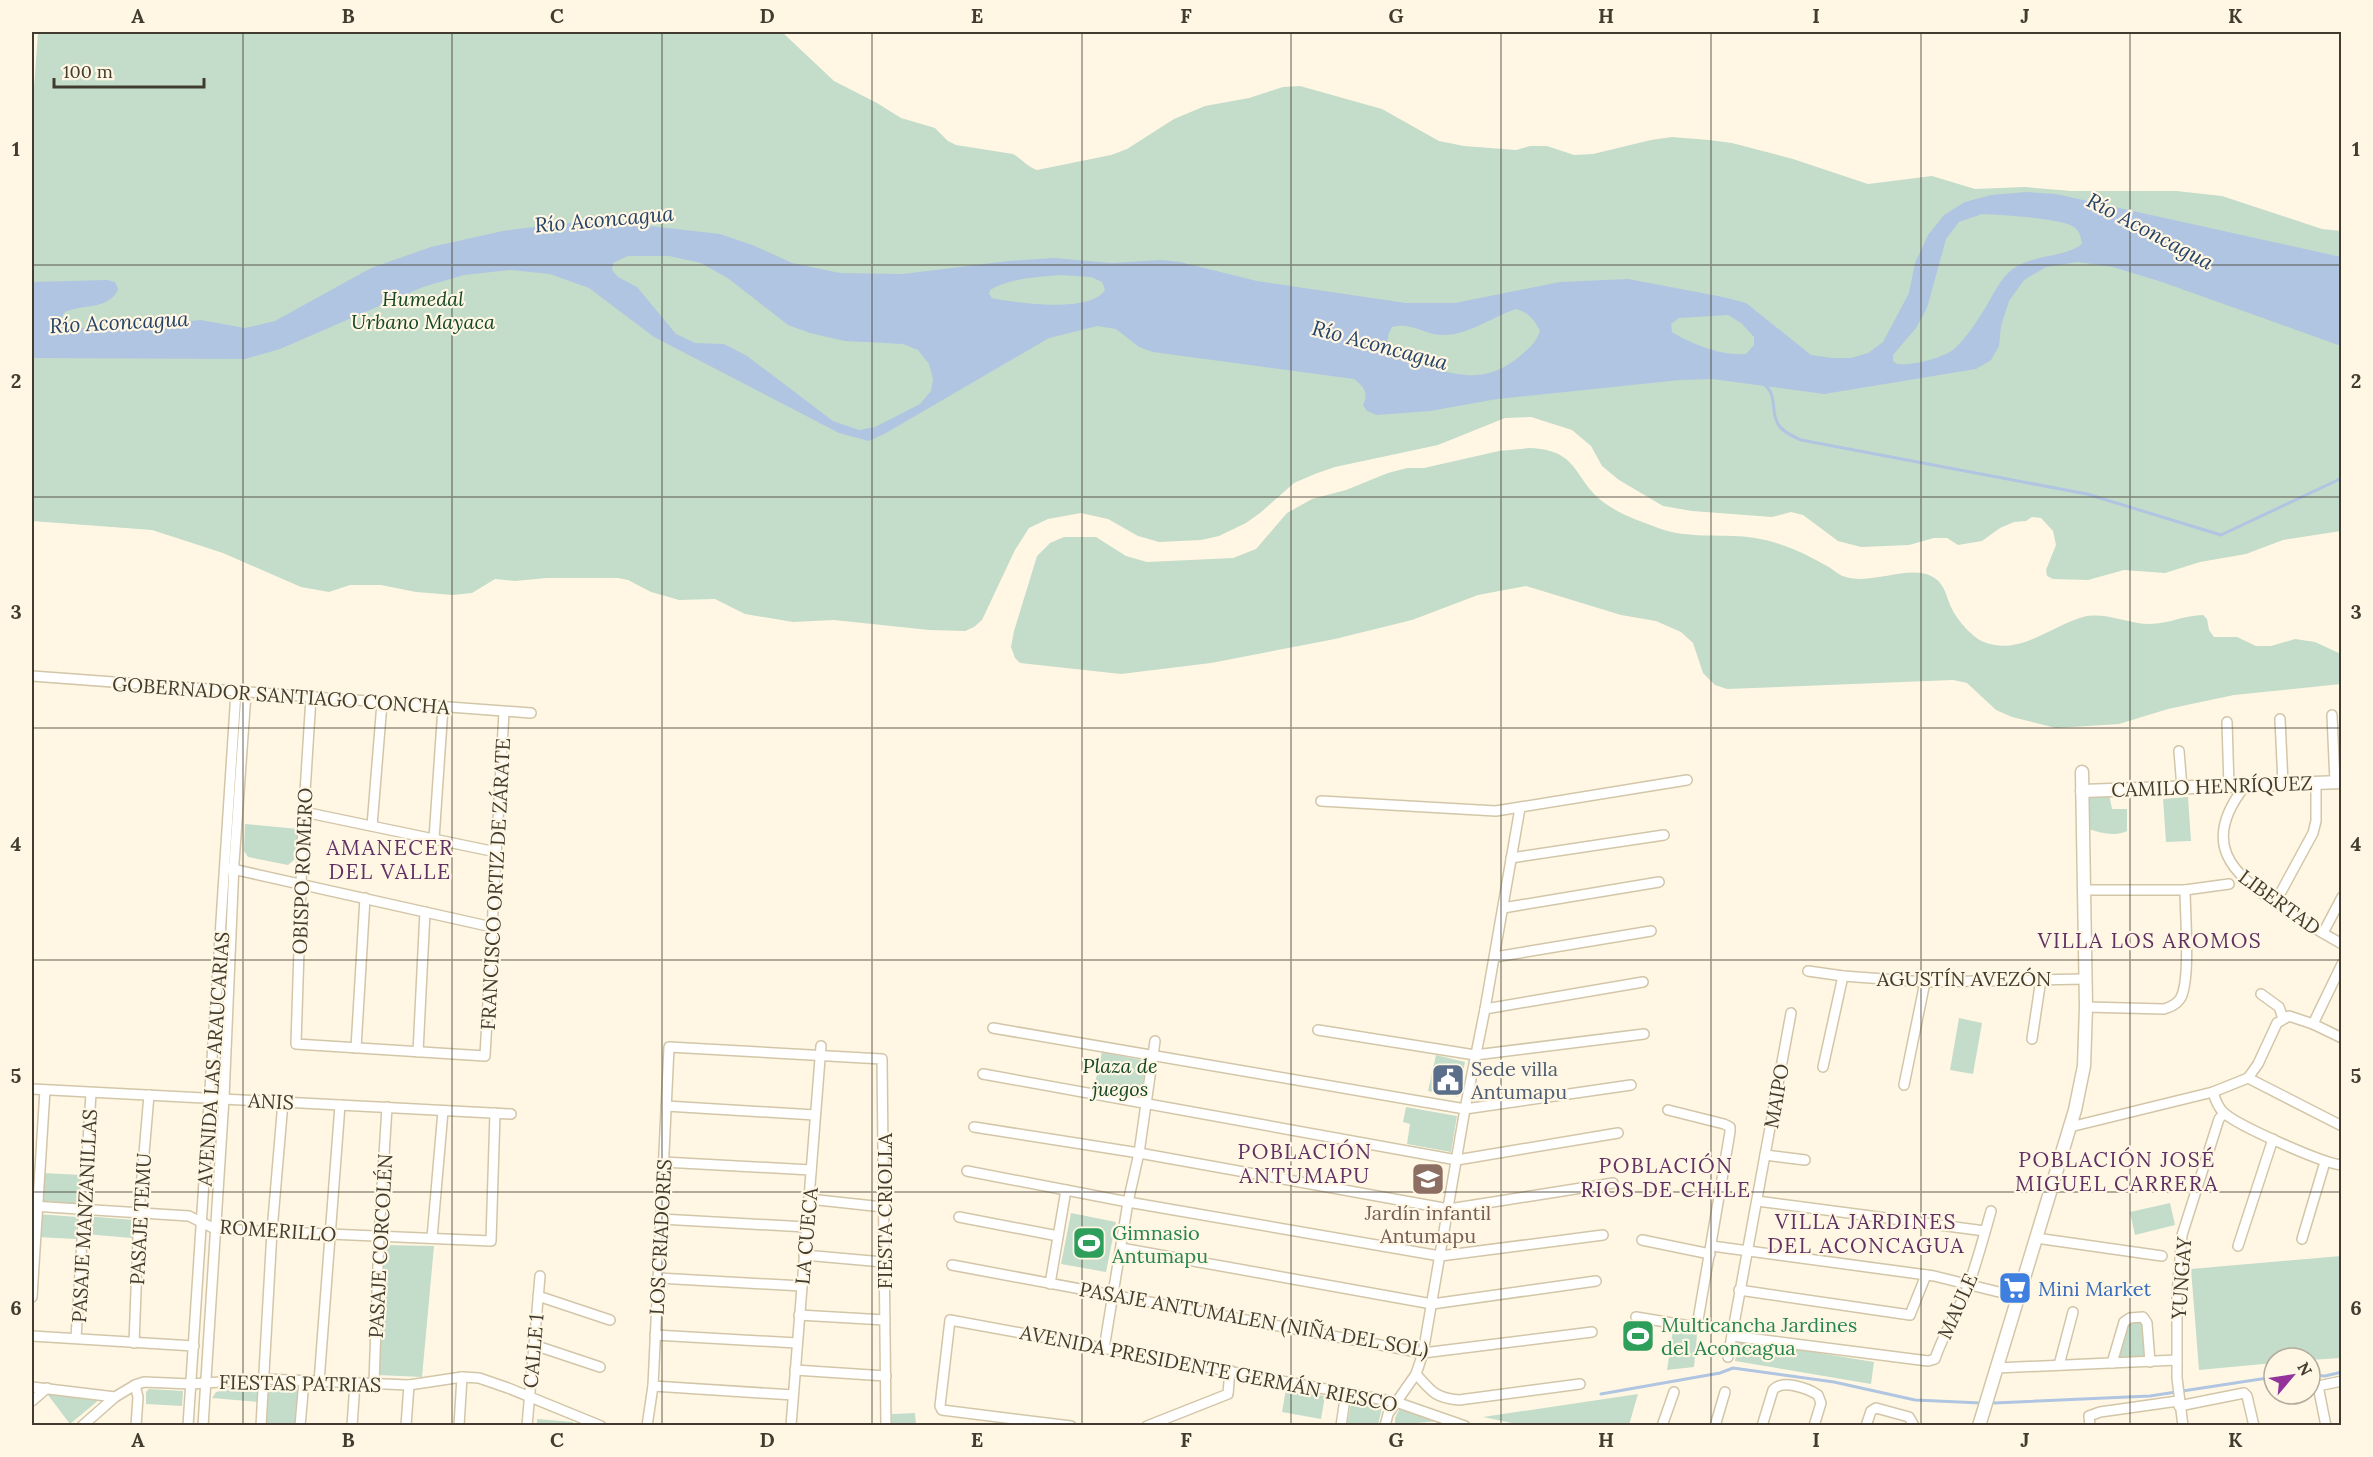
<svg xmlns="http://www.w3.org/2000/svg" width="2373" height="1457" font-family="Lora,serif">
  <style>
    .green { fill: #c4dcca }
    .water { fill: #b0c5e1; fill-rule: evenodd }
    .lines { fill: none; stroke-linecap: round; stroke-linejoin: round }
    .stream { stroke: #b0c5e1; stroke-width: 3 }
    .minor-casing { stroke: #d3c6a8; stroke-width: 12 }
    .tertiary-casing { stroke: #d3c6a8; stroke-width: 15 }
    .minor { stroke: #fff; stroke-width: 9 }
    .tertiary { stroke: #fff; stroke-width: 12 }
    .grid { fill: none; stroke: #413c2f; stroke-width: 1.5; stroke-opacity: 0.55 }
    .labels { text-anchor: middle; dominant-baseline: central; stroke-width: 4.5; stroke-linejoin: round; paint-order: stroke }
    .park-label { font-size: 20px; font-style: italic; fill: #144628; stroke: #fff7e4 }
    .street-label { font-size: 20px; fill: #413c2f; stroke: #fff7e4 }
    .service-label { font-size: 20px; fill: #4e5e75; stroke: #fff7e4; text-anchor: start }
    .education-label { font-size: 20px; fill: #785e54; stroke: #fff7e4 }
    .leisure-label { font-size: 20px; fill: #27864d; stroke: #fff7e4; text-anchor: start }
    .shop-label { font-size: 20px; fill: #366cbe; stroke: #fff7e4; text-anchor: start }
    .water-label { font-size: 21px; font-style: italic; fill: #254369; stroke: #fff7e4 }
    .neighbourhood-label { font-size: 21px; letter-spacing: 1.5px; fill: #613164; stroke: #fff7e4 }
    .neatline { fill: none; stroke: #413c2f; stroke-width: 2 }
    .grid-label { font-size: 20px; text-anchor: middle; font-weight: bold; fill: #413c2f }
  </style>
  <rect width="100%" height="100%" fill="#fff7e4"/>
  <!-- green -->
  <g class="green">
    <path d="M38,32h744l52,49 43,22 24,15 34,10 13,13 8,4 57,9c9,5 14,13 24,16l74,-15 16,-6 47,-30 31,-13 44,-8 34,-11 17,-1 82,23 57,32 25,5 52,4 14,-4h17l27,9 19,-1 58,-14 21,-3 37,3 23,3 61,16 75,25 64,-8 43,13 49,-2 47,4h105l46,5 100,33 19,2v300l-58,9 -37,14 -46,8 -35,11 -41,-3 -36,10 -35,-1 -6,-3 -1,-6 10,-25 -3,-14 -12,-13 -9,-1 -6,4 -12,1 -14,6 -18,13 -24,4 -11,-7h-13l-25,7 -48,2 -23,-6 -35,-26 -12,-3 -19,5 -80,-6 -29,-5 -44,-26 -17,-14 -11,-20 -19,-16 -41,-13 -26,1 -67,27 -103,22 -20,7 -21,9 -34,30 -14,10 -27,13 -18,4 -42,2 -21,-6 -30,-17 -27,-6 -33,6 -19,9 -14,22 -33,70 -8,7 -9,4 -36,-1 -95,-10 -41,2 -48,-8 -30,-15 -36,1 -28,-8 -23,-12 -10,-2h-71l-32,3 -20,-2 -23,14 -19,2 -37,-3 -35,-7h-31l-21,7 -28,-5 -78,-34 -71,-23 -120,-9v-405z"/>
    <path d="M1530,448c51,2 43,33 76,56 17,12 39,19 58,26 30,9 61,3 91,8 25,4 49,15 72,28 6,3 12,10 19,11 26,8 62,-12 85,-1 14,6 15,21 21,33 6,12 20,28 32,33 35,14 67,-16 99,-25 21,-6 45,7 67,7 18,0 35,-9 53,-9l4,4 2,11 5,7h23l19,9h15l24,-7 20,3 26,12v30l-107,11 -66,14 -49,15 -63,4 -44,-11 -16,-7 -29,-27 -14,-3 -226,9 -12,-4 -12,-12 -10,-30 -12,-11 -25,-11 -35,-6 -95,-29 -48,9 -66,25 -77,19 -124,24 -90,11 -101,-11 -5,-5 -4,-11 3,-16 23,-75 13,-13 14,-6h32l30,19 21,6 86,-4 23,-9 31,-36 25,-14 34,-9 42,-17 19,-5h17l75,-17z"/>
    <path d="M2109,794l3,15h15v22c-12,6 -26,2 -39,-2l2,-31z"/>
    <path d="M2188,797l3,44 -25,1 -3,-43z"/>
    <path d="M245,824l53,5 -2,29 -8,7 -40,-8 -4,-6z"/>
    <path d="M1959,1018l23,5 -9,51 -23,-4z"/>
    <path d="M1102,1052l44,9 -5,40 -48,-9z"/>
    <path d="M1436,1055l29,7 -7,35 -30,-6z"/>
    <path d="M1406,1107l51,9 -6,36 -44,-8 3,-20 -7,-2z"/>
    <path d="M43,1173l39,2 -1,29 -40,-3z"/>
    <path d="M2170,1203l5,22 -40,10 -5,-23z"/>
    <path d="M1071,1213l45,9 -10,50 -45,-8z"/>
    <path d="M38,1214l39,3 -1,22 -39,-2z"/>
    <path d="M85,1216l49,4 -2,18 -48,-4z"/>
    <path d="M384,1245l50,1 -12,131 -44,-2z"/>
    <path d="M2341,1256v102l-31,2v-2h-36v5l-75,7 -8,-101z"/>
    <path d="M2143,1321l4,36 -30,1 11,-36z"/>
    <path d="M1633,1322l14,2 -4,25 -13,-2z"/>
    <path d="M1673,1330l24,5 -3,32 -27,3z"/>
    <path d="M1739,1340l135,22 -3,22 -136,-23z"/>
    <path d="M260,1385l-1,17 -47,-4 4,-6 29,-6z"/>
    <path d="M268,1386l30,1 -3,38 -30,1z"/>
    <path d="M149,1389l34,2 -1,15 -36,-2v-12z"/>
    <path d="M1286,1389l39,7 -4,23 -39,-7z"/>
    <path d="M53,1394l47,5 -30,25 -22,-29z"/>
    <path d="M1638,1394l-9,31h-107l-39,-8z"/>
    <path d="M1352,1396l32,3 -6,26 -31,1z"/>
    <path d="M1400,1408l39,13 -44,4v-7z"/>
    <path d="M915,1413l1,12h-24v-11z"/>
    <path d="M537,1419l36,3v3h-36z"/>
  </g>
  <!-- water -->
  <path class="water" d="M2026,192l30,2 285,63v89l-179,-64 -49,-15 -35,-5 -32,5 -22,13 -15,21 -8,25 -2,20 -8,14 -15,9 -152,25 -112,-15 -32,1 -183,19 -67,12 -53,4 -10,-4 -4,-6c6,-13 1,-18 -9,-26l-201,-27 -14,-5 -23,-18 -19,-3 -48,12 -163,95 -17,8 -30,-8 -185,-96 -65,-49 -39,-14 -39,-4 -47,5 -41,12 -143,62 -35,10 -213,-1v-76l75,-2 8,2 3,7c-8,21 -36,15 -53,23l-3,4 1,5 20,7 27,3 90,-11 45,8 30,-7 96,-53 60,-21 72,-16 53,-7 50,-3 114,13 35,12 37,17 48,10 63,1 105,-13 46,-3 58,5 48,-3 20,2 77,19 149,22h49l105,-21 68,-3 95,18 23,6 65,52 21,3h19l17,-5 15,-11 26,-49 6,-30 13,-28 16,-20 21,-13 26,-7zM1982,214c18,1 80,4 92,13 6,4 7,11 8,17 -19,14 -47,10 -68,24 -12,8 -20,25 -27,37 -9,15 -20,32 -33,44 -11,9 -42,17 -57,15l-4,-3v-6l23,-27 11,-20 19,-69 13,-17zM628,256h41l32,7 28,16 59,46 22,8 35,8 58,3 15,6 11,14 4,15 -2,12 -11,13 -45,23 -16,3 -26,-9 -86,-65 -23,-12 -29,-1 -19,-9 -39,-47 -19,-10 -6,-7 1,-7zM1060,275l31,2 11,5 3,8c-16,23 -80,13 -104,10l-9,-2 -3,-4 1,-4c21,-12 46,-13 70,-15zM1516,309c13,4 18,10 24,22 -4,12 -11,17 -20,25 -32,27 -60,21 -97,9 -8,-3 -20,-5 -27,-9 -11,-8 -10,-19 -4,-29 21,-5 32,8 50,8 25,1 50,-18 74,-26zM1728,315l13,8 13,14v8l-8,9c-24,2 -53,-9 -74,-22l-1,-8 8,-6z"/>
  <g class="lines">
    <!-- stream -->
    <g class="stream">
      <path d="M1764,384c14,12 6,26 14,40 4,8 15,12 23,16l286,54 134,41 121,-57"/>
      <path d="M2310,1375l15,1 17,-4"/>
      <path d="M1601,1394l119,-21 13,-5 101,14 81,18 66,3"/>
      <path d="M1994,1403l156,-7 124,-19"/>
    </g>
    <!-- minor casing -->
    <g class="minor-casing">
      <g id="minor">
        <path d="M32,676l499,37"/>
        <path d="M311,697l-8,127 -7,220 189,12 19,-344"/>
        <path d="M2332,715l3,67"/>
        <path d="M2280,719l3,65"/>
        <path d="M2227,722l2,65"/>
        <path d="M2179,751l3,37"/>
        <path d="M2245,786c-44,56 -16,86 34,119 20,14 41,27 63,39"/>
        <path d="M1321,801l175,10 191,-31"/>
        <path d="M304,812l192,40"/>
        <path d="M372,826l10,-123"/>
        <path d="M434,839l9,-132"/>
        <path d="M1511,858l153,-23"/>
        <path d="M228,868l264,59"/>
        <path d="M2083,890h102l44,-6"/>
        <path d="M2275,903l38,-70 3,-12v-38"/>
        <path d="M1503,908l156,-26"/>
        <path d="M2323,933l19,-36"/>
        <path d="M1495,957l156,-26"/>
        <path d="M1808,971l35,5 82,6 160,-3"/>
        <path d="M2261,994l18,13 4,11"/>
        <path d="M2086,1007l78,2c6,-2 12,-4 16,-10 11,-16 5,-87 5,-109"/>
        <path d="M1485,1009l158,-27"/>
        <path d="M2313,1024l29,-60"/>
        <path d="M993,1028l472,81 166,-24"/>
        <path d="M1318,1030l157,25 169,-21"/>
        <path d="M2032,1039l9,-60"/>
        <path d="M356,1048l9,-150"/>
        <path d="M418,1052l7,-140"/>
        <path d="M1823,1067l20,-91"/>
        <path d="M983,1074l474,86 161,-27"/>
        <path d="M2248,1078l94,48"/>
        <path d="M1904,1085l21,-103"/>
        <path d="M32,1089l479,25"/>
        <path d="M2213,1092c2,7 5,15 10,20 13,13 101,52 119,53"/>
        <path d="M666,1106l149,9"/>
        <path d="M974,1127l165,26 310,56 164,-26"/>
        <path d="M2070,1127l143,-35 35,-14 10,-14 19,-41 12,-7 24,8 29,14"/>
        <path d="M1765,1155l40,5"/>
        <path d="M663,1162l148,8"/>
        <path d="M967,1171l161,31 312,54 163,-21"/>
        <path d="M809,1199l74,8"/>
        <path d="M1757,1201l228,30"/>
        <path d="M32,1206l157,10 26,13 276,12 4,-128"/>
        <path d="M959,1217l99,19"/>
        <path d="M661,1219l145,8"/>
        <path d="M432,1238l11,-127"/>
        <path d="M2036,1238l126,18"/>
        <path d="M2302,1239l23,-77"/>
        <path d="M1642,1240l68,14"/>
        <path d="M1712,1246l222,30 85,21"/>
        <path d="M2238,1246l35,-107"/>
        <path d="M1121,1248l311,56 164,-23"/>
        <path d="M804,1255l79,7"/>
        <path d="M952,1265l471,88 169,-21"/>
        <path d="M658,1278l144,8"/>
        <path d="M1050,1284l16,-94"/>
        <path d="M1739,1290l171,25 16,-40"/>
        <path d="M538,1296l72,24"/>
        <path d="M32,1297l13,-207"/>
        <path d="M799,1315l86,5"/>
        <path d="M1636,1317l54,9 5,-2 3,-4 32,-188v-5l-6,-3 -56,-14"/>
        <path d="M655,1335l142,8"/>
        <path d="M32,1336l162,10"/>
        <path d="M1732,1336l196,25 7,-2c8,-25 23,-47 33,-72 9,-25 16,-51 23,-76"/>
        <path d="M76,1338l15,-245"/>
        <path d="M134,1343l5,-131 10,-117"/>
        <path d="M534,1345l66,22"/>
        <path d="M1104,1349l24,-147 11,-49 16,-112"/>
        <path d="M1728,1357l63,-344"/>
        <path d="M2112,1363l12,-41 6,-4 13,-1 4,6 3,39"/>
        <path d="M2059,1365l14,-53"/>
        <path d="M1997,1368l180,-8"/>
        <path d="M795,1370l91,6"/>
        <path d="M1416,1374c15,17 19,24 43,26l121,-16"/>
        <path d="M319,1382l21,-277"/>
        <path d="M374,1384l5,-148 8,-129"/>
        <path d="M135,1385l3,12 -2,29"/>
        <path d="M653,1386l140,9"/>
        <path d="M32,1387l83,10"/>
        <path d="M32,1401l15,-13"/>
        <path d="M2179,1406l65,-13 3,3 7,30"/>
        <path d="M82,1426l33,-29 20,-12 9,-3 47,2 74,-5 144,6 53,-8 17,1 29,10 93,38"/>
        <path d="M188,1426l48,-734"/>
        <path d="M203,1426l21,-328 10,-235 12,-170"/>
        <path d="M261,1426l11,-195 11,-129"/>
        <path d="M300,1426l4,-45"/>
        <path d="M352,1426l3,-43"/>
        <path d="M406,1426l3,-41"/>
        <path d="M459,1426l3,-49"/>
        <path d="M527,1426l13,-150"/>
        <path d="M647,1426l6,-40 16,-339 213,12 4,367"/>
        <path d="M791,1426l30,-380"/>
        <path d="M1071,1426l-129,-16 -2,-4 10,-86 446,82 69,24"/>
        <path d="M1147,1426l81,-32 2,-24"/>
        <path d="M1341,1426l5,-34"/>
        <path d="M1385,1426l3,-12 28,-40 7,-21 42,-244 20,-100 35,-201"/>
        <path d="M1662,1426l12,-34"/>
        <path d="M1715,1426l10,-34"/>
        <path d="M1762,1426l11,-36c9,-11 34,-2 45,5l3,8 -7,23"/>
        <path d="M1866,1426l5,-15 5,-3 33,9 5,9"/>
        <path d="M2090,1426l-1,-10 11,-4 78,-11"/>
        <path d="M2183,1426l-6,-48v-84l5,-59 37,-116 5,-6"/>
        <path d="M2326,1426l-8,-40 24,-5"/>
      </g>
    </g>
    <!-- tertiary casing -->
    <g class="tertiary-casing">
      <g id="tertiary">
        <path d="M2082,791l260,-9"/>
        <path d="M1979,1426l96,-316 9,-44 2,-59 -4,-235"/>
      </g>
    </g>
    <!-- minor -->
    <use href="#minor" class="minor"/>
    <!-- tertiary -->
    <use href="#tertiary" class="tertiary"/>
  </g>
  <!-- grid -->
  <path class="grid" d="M243,32v1394M452,32v1394M662,32v1394M872,32v1394M1082,32v1394M1291,32v1394M1501,32v1394M1711,32v1394M1921,32v1394M2130,32v1394M32,265h2310M32,497h2310M32,728h2310M32,960h2310M32,1192h2310"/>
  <!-- icons -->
  <defs>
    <g id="civic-square" transform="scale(1.725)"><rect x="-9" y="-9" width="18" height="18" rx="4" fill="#5c6f8a" stroke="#fff7e4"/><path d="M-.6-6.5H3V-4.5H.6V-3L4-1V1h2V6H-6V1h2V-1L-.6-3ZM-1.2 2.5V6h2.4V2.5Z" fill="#fff"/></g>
    <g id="school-square" transform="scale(1.725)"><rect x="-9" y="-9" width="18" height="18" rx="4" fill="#8d6e63" stroke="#fff7e4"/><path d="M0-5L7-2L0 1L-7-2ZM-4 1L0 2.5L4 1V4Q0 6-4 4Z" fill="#fff"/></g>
    <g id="stadium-square" transform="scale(1.725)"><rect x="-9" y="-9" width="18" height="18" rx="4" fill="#2e9e5b" stroke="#fff7e4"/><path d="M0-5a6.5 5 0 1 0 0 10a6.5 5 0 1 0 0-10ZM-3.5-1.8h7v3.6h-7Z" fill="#fff"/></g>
    <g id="supermarket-square" transform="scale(1.725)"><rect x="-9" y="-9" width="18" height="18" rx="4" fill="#3f7fe0" stroke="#fff7e4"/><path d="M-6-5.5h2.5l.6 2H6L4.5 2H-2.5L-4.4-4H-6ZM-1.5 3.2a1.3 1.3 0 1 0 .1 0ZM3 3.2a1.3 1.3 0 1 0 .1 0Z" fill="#fff"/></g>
  </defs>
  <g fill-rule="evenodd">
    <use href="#civic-square" x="1448" y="1080"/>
    <use href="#school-square" x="1428" y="1179"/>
    <use href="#stadium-square" x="1089" y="1243"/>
    <use href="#supermarket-square" x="2015" y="1288"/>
    <use href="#stadium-square" x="1638" y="1336"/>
  </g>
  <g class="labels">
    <!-- park labels -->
    <g class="park-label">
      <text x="423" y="298">Humedal<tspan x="423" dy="23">Urbano Mayaca</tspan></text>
      <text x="1120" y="1065">Plaza de<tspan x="1120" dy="23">juegos</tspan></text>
    </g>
    <!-- street labels -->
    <g class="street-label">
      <text transform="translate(281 695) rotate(4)">GOBERNADOR SANTIAGO CONCHA</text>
      <text transform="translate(2212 786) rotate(-2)">CAMILO HENRÍQUEZ</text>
      <text transform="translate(302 871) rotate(-88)">OBISPO ROMERO</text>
      <text transform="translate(495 884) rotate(-87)">FRANCISCO ORTIZ DE ZÁRATE</text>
      <text transform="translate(2280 902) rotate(36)">LIBERTAD</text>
      <text x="1964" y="978">AGUSTÍN AVEZÓN</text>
      <text transform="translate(213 1059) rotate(-86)">AVENIDA LAS ARAUCARIAS</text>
      <text transform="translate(1776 1096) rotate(-80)">MAIPO</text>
      <text transform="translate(271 1101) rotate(3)">ANIS</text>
      <text transform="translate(884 1211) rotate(-90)">FIESTA CRIOLLA</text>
      <text transform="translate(84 1216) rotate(-87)">PASAJE MANZANILLAS</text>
      <text transform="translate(140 1219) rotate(-87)">PASAJE TEMU</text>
      <text transform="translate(278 1230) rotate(4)">ROMERILLO</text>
      <text transform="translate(806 1236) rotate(-85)">LA CUECA</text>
      <text transform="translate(660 1237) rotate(-87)">LOS CRIADORES</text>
      <text transform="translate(380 1246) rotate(-87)">PASAJE CORCOLÉN</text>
      <text transform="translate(2181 1278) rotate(-86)">YUNGAY</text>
      <text transform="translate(1957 1306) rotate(-66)">MAULE</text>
      <text transform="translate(1254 1319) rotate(10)">PASAJE ANTUMALEN (NIÑA DEL SOL)</text>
      <text transform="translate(533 1351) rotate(-85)">CALLE 1</text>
      <text transform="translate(1209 1368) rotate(11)">AVENIDA PRESIDENTE GERMÁN RIESCO</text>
      <text transform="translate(300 1383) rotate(1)">FIESTAS PATRIAS</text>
    </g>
    <!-- service labels -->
    <g class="service-label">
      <text x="1471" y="1068">Sede villa<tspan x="1471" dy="23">Antumapu</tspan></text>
    </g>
    <!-- education labels -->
    <g class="education-label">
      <text x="1428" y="1212">Jardín infantil<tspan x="1428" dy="23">Antumapu</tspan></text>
    </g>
    <!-- leisure labels -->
    <g class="leisure-label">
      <text x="1112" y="1232">Gimnasio<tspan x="1112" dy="23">Antumapu</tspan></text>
      <text x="1661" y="1324">Multicancha Jardines<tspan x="1661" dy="23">del Aconcagua</tspan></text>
    </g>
    <!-- shop labels -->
    <g class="shop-label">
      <text x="2038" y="1288">Mini Market</text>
    </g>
    <!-- water labels -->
    <g class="water-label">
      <text transform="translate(604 219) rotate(-5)">Río Aconcagua</text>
      <text transform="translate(2150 231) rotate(28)">Río Aconcagua</text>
      <text transform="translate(119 322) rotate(-3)">Río Aconcagua</text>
      <text transform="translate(1380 345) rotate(15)">Río Aconcagua</text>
    </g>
    <!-- neighbourhood labels -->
    <g class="neighbourhood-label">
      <text x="390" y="847">AMANECER<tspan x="390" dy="24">DEL VALLE</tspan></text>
      <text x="2150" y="940">VILLA LOS AROMOS</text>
      <text x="1305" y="1151">POBLACIÓN<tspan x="1305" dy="24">ANTUMAPU</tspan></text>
      <text x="2117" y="1159">POBLACIÓN JOSÉ<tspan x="2117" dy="24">MIGUEL CARRERA</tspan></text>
      <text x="1666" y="1165">POBLACIÓN<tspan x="1666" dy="24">RIOS DE CHILE</tspan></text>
      <text x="1866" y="1221">VILLA JARDINES<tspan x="1866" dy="24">DEL ACONCAGUA</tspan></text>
    </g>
  </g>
  <!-- border -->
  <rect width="2373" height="1457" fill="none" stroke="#fff7e4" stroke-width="66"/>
  <!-- north arrow -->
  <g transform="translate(2292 1376) rotate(61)"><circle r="28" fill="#fff7e4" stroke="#b3ac9c" stroke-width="1.5"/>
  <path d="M0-4.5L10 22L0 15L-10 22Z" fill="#93339b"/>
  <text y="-9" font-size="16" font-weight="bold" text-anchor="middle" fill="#413c2f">N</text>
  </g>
  <!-- scale -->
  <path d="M54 78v9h150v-9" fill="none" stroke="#413c2f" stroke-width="3"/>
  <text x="63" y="78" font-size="18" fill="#413c2f" stroke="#fff7e4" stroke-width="4.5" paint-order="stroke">100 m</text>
  <rect x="33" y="33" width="2307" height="1391" class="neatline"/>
  <g class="grid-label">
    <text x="138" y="23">A</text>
    <text x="348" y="23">B</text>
    <text x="557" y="23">C</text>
    <text x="767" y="23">D</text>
    <text x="977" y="23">E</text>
    <text x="1186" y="23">F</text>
    <text x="1396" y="23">G</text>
    <text x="1606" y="23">H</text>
    <text x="1816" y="23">I</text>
    <text x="2025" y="23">J</text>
    <text x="2235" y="23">K</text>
    <text x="16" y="156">1</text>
    <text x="2356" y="156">1</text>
    <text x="16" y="388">2</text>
    <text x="2356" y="388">2</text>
    <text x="16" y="619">3</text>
    <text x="2356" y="619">3</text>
    <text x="16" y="851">4</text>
    <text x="2356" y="851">4</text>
    <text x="16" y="1083">5</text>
    <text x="2356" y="1083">5</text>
    <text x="16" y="1315">6</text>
    <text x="2356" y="1315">6</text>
    <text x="138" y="1447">A</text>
    <text x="348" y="1447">B</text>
    <text x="557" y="1447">C</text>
    <text x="767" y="1447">D</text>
    <text x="977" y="1447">E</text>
    <text x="1186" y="1447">F</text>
    <text x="1396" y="1447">G</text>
    <text x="1606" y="1447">H</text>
    <text x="1816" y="1447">I</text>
    <text x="2025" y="1447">J</text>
    <text x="2235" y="1447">K</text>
  </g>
</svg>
